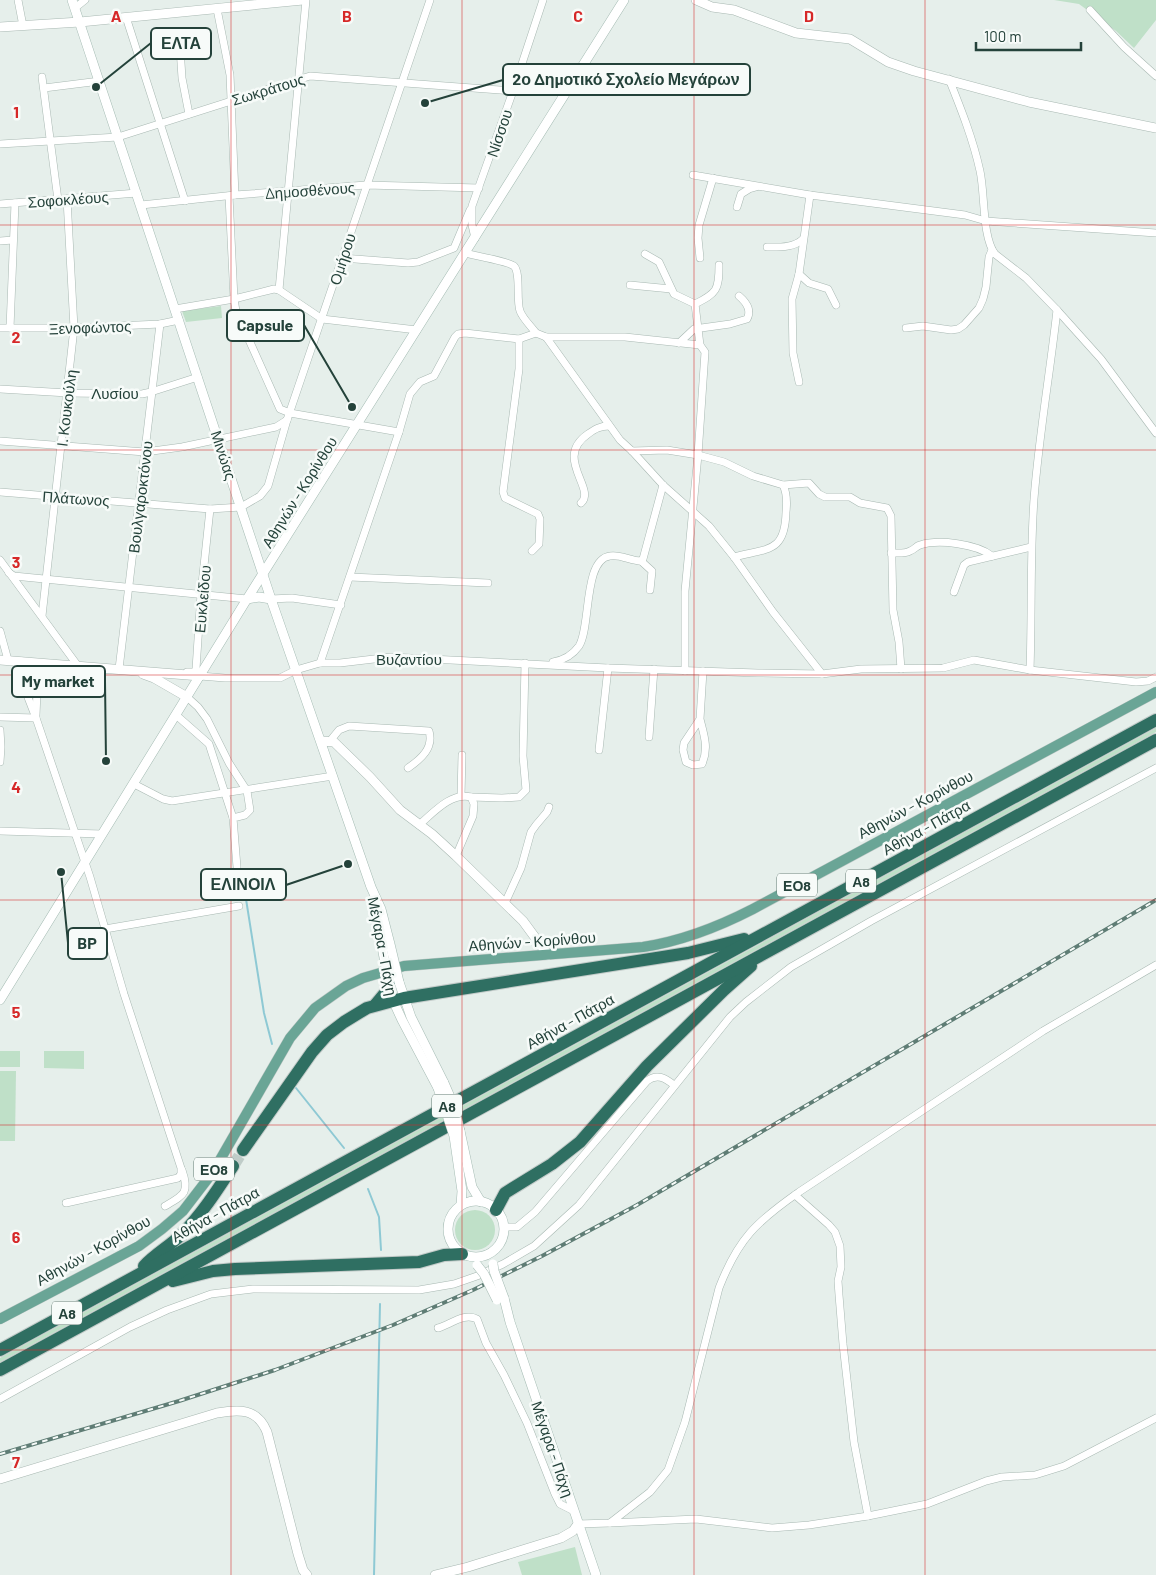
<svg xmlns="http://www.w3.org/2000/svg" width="1156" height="1575" font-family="Barlow,sans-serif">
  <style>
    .green { fill: #bfe0c8 }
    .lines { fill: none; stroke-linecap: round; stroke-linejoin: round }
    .stream { stroke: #8ec9d4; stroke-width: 2 }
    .motorway-tunnel { stroke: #bfccc8; stroke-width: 12; stroke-dasharray: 12 6; stroke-linecap: butt }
    .minor-casing { stroke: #a8b8b2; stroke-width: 8 }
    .tertiary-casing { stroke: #a8b8b2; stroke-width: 10 }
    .secondary-casing { stroke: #a4bbb3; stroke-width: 10 }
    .primary-casing { stroke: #c2cac8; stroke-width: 11 }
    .motorway-casing { stroke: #c2cac8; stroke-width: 14 }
    .minor { stroke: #fff; stroke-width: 7 }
    .tertiary { stroke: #fff; stroke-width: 9 }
    .secondary { stroke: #fff; stroke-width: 9 }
    .primary { stroke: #6aa596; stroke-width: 10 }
    .motorway { stroke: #2f6f62; stroke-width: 12 }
    .rail-casing { stroke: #5f7d75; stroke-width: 4 }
    .rail { stroke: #f7fbf9; stroke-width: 2; stroke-dasharray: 5.5; stroke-linecap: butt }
    .secondary-bridge-casing { stroke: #a4bbb3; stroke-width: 10; stroke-linecap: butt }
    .secondary-bridge { stroke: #fff; stroke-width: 9 }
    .grid { fill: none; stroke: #d62828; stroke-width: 1; stroke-opacity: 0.55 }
    .labels { text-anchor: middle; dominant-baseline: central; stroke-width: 5; stroke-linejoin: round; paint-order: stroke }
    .shield { fill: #f7fbf9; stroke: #637a73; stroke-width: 1 }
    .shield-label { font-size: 14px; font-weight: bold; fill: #24423a }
    .street-label { font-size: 15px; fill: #24423a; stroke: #f7fbf9 }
    .grid-label { font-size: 16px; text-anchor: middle; font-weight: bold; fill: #d62828; stroke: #f7fbf9; stroke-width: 5; stroke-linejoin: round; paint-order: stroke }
    .leader { fill: none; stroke: #24423a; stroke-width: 2 }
    .callout-dot { fill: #24423a; stroke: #f7fbf9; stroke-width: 2 }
    .callout { fill: #f7fbf9; stroke: #24423a; stroke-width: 2 }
    .callout-label { font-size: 16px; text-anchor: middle; font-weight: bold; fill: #24423a }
  </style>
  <rect width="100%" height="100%" fill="#e6efeb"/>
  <!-- green -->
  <g class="green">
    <path d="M1054,0h102v20l-22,28 -18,-17 -37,-27z"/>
    <path d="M221,306l1,12 -36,4 -4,-11z"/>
    <path d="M1156,728v4l-1156,630v-4z"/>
    <rect x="0" y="1051" width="20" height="16"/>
    <path d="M44,1051h40v18l-40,-1z"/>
    <path d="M0,1071h16l-1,70h-15z"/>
    <circle cx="475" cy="1230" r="20"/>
    <path d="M575,1547l7,28h-60l-4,-13z"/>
  </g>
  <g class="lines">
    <!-- stream -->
    <g class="stream">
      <path d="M243,880l21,133 8,31"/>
      <path d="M296,1088l48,60"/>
      <path d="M368,1189l11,28 2,33"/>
      <path d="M374,1575l6,-271"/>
    </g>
    <!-- motorway-tunnel -->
    <path class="motorway-tunnel" d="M233,1166l10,-16"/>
    <!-- minor casing -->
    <g class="minor-casing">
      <g id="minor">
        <path d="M18,0l5,26"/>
        <path d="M75,8l10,-8"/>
        <path d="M217,9l13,66 5,120"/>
        <path d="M1090,10l34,37 32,29"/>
        <path d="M126,17l59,184"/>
        <path d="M180,48l2,30 7,36"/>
        <path d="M42,77l16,123"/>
        <path d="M949,79c12,30 24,60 31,92 5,22 2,66 15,83l31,24 31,32c-7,63 -18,125 -23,189 -4,57 -2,114 -4,171"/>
        <path d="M44,88l56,-7"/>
        <path d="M0,144l118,-7 192,-61 203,15"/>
        <path d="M693,175l117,20 155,20 21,6 170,12"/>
        <path d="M229,196l5,103 2,12 44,98 10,4 109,19"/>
        <path d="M0,204l137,-11"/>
        <path d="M141,205l94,-10 131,-10 113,3"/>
        <path d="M737,207l4,-13 8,-5 7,-2"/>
        <path d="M475,238l-3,-13v-19l41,-115 30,-91"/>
        <path d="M0,241l13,-1"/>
        <path d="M767,247c12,0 27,1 36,-8"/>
        <path d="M465,253c10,3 43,8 49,13 7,7 2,34 6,45 3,8 11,15 16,22"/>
        <path d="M645,254l14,8 15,32 21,10 5,41"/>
        <path d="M342,258l66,5 10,-1 36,-14 16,-38"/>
        <path d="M700,258l-2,-20 1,-13 14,-47"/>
        <path d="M799,274l10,9 19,6 8,16"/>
        <path d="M630,285l41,4"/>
        <path d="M279,290l27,-290"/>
        <path d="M695,304c22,-11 24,-14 24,-39"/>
        <path d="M175,309l59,-10 40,-10 5,1 43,29 95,11"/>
        <path d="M1057,310l44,49 55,74"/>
        <path d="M0,328h74l86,-4 19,-4"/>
        <path d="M10,328l5,-125"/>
        <path d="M906,328l17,-2 28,4 7,-1 6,-4 15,-17 4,-9 3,-12 3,-30 3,-7"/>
        <path d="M546,337h79l75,8 5,7 -7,103 -13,136v80"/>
        <path d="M519,339v30l-16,123 2,6 33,16 2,5 -1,25 -7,7"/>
        <path d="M679,343l15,-14 36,-5 17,-5c5,-9 -1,-17 -8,-23"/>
        <path d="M799,382l-6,-29 -1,-54 7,-25 11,-79"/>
        <path d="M0,389l68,4 74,1 9,-2 47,-15"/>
        <path d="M0,441l145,11 37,-5 94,-20 11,-7"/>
        <path d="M632,451l35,-1 31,5 26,7 29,14 30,9c4,8 4,18 3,27 -1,41 -18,36 -52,45"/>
        <path d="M783,485l26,-2 10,11 6,3h25l10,6 27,5 4,8 2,94 6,32 2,27"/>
        <path d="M0,492l210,17 31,-2 19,-11 8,-10 19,-66 143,-420"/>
        <path d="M581,503c16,-14 -28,-45 7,-69 7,-5 12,-8 21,-8"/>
        <path d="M891,553c6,0 14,1 19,-2 4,-1 6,-5 10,-6 19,-6 57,-1 72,11"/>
        <path d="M0,560l78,106"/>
        <path d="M641,561l11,10 -2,19"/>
        <path d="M9,573l5,3 10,1 223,22"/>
        <path d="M350,577l138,6"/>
        <path d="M954,592l10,-27 4,-3 63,-15"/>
        <path d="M271,599l21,-1 49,7"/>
        <path d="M42,616l32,-288 -7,-129"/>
        <path d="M0,631l8,29"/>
        <path d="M21,661l1,21 14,36 54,159 34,117 57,174v6l-3,4 -112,25"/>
        <path d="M553,662c11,-2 19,-6 26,-16 12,-18 4,-87 31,-90 10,-2 21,5 31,5l2,-2 20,-74"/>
        <path d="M320,663l79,-231 11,-38 10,-12 14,-6 21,-39 3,-3 7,-1 54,6 17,-6 10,4 74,103 12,11 31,34 46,41 25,31 39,55 49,62 39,-5 82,-1 31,-8 56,10 106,12 12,-1 8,-4"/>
        <path d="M119,669l41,-345"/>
        <path d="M187,672h8l1,-3 5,-75 9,-85"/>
        <path d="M200,676l25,2h55l16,-8 24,-7h20l51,-6 217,11 150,5 64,1"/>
        <path d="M187,697l11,10 9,12 22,44 18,28 3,19 -5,5 -12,3 4,49"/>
        <path d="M36,715l1,-23 4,-29"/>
        <path d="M176,715l33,29 24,74"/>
        <path d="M0,717l36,1"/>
        <path d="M700,719c4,16 9,29 2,45l-9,1 -7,-3 -3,-12 1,-7 16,-24 3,-48"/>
        <path d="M0,730l1,17 -1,15"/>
        <path d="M649,737l5,-68"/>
        <path d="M330,741l9,-11 10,-4 80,5c5,17 -8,28 -21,37"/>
        <path d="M599,750l9,-82"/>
        <path d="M134,784l29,15 9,2 161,-25"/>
        <path d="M461,796l1,-41"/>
        <path d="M471,797l31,1 17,-1 7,-7 -3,-34 2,-93"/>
        <path d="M419,825c14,-12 32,-33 52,-28l3,7 -1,12 -17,40"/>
        <path d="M0,831l102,3"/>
        <path d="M505,903l16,-35 10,-36 5,-7 11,-13 2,-5"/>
        <path d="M105,929l134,-23"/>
        <path d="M795,1195l34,30 6,7 5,14 1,21 -3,14 1,14 4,49 11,98 14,74"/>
        <path d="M165,1206c19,-11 25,-13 17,-36"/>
        <path d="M504,1227h13l18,-15 112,-131c10,-8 18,-3 27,4"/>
        <path d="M438,1328c12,-3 26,-16 39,-9l9,24 18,32 23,48 28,71 5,10 14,7"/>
        <path d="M0,1399l130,-72 37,-17 44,-16 42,-5 166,1 35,-6 23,-8 26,-12 31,-18 45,-41 151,-188 16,-15 45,-35 80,-46 285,-153"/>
        <path d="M610,1523l86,-4 76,9 37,-3 59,-9 59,-12 59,-23 16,-4 33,-2 29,-9 92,-48"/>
        <path d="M578,1524l32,-1 40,-31 18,-22 17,-48 34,-134c19,-49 37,-66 80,-96l244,-161 113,-66"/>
      </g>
    </g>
    <!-- tertiary casing -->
    <g class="tertiary-casing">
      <g id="tertiary">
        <path d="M696,0l16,7 22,3 62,23 54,6 38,23 26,9 115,31 127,26"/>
        <path d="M0,27l80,-5 223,-22"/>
        <path d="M0,660l200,16"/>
        <path d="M143,674l11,4 33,19"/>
        <path d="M321,741l13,1 36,35 30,33 32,24 24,22 67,65 25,34"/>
        <path d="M0,1479l217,-66c22,-4 40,-5 50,19l31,122 5,16 4,5"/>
        <path d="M435,1575l33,-8 93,-29 12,-7 5,-7"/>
      </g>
    </g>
    <!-- secondary casing -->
    <g class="secondary-casing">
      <g id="secondary">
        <path d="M72,0l199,599 100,288 10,22 9,35"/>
        <path d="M247,599l12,-2 12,2"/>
        <path d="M376,912l6,35"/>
        <path d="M399,982l12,35 33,66"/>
        <path d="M391,996l11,24 36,68"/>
        <path d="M0,1000l247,-401 377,-599"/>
        <path d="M460,1131l12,56 9,15"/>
        <path d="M454,1136l8,55 -1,14"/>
        <circle cx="476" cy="1229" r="28"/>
        <path d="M504,1298l6,24 86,253"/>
      </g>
    </g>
    <!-- primary casing -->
    <g class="primary-casing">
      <path id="primary" d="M0,1319l139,-73 23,-17 21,-18 30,-39 77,-134 25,-30 31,-22 17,-8 41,-12 239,-19c40,-6 75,-20 110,-38l403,-217"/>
    </g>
    <!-- motorway casing -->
    <g class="motorway-casing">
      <g id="motorway">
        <path d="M375,1005l10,-12 4,-10"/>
        <path d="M243,1150l69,-98 15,-17 17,-13 23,-14 37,-10 284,-45 56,-14"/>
        <path d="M496,1210l9,-17 47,-29 28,-22 67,-76 77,-76 27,-24"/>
        <path d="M144,1266c11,-12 26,-20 38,-32 20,-20 36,-45 51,-68"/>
        <path d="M173,1281l40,-10 22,-2 184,-7 25,-7 18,-1"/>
        <path d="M0,1350l1156,-630"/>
        <path d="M0,1370l1156,-630"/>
      </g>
    </g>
    <!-- minor -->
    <use href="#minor" class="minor"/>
    <!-- tertiary -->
    <use href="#tertiary" class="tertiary"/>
    <!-- secondary -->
    <use href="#secondary" class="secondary"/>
    <!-- primary -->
    <use href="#primary" class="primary"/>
    <!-- motorway -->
    <use href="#motorway" class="motorway"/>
    <!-- rail casing -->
    <g class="rail-casing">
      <path id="rail" d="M0,1454l179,-53 96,-31 118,-45 80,-35 69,-34 95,-51 519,-305"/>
    </g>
    <!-- rail -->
    <use href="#rail" class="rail"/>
    <!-- secondary-bridge casing -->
    <g class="secondary-bridge-casing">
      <g id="secondary-bridge">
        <path d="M390,944l9,38"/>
        <path d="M382,947l7,36"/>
        <path d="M444,1083l10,23 6,25"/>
        <path d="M438,1088l16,48"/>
        <path d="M493,1264l1,7 10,27"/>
        <path d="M477,1265l7,9 13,26"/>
      </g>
    </g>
    <!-- secondary-bridge -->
    <use href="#secondary-bridge" class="secondary-bridge"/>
  </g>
  <!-- grid -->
  <path class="grid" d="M231,0v1575M462,0v1575M694,0v1575M925,0v1575M0,225h1156M0,450h1156M0,675h1156M0,900h1156M0,1125h1156M0,1350h1156"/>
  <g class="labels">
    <!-- shield labels -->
    <g class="shield">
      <rect x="846" y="869.5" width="30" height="23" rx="4"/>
      <rect x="777" y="873.5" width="40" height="23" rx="4"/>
      <rect x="432" y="1094.5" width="30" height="23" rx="4"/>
      <rect x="194" y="1157.5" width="40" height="23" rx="4"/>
      <rect x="52" y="1301.5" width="30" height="23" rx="4"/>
    </g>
    <g class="shield-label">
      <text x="861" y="881">Α8</text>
      <text x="797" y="885">ΕΟ8</text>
      <text x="447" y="1106">Α8</text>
      <text x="214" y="1169">ΕΟ8</text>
      <text x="67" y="1313">Α8</text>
    </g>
    <!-- street labels -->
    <g class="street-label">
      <text transform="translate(268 89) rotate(-17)">Σωκράτους</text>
      <text transform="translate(499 133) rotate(-71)">Νίσσου</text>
      <text transform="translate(310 190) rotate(-4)">Δημοσθένους</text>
      <text transform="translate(68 199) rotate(-4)">Σοφοκλέους</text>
      <text transform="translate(342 259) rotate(-72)">Ομήρου</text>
      <text transform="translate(90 327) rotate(-2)">Ξενοφώντος</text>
      <text x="115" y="393">Λυσίου</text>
      <text transform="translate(66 408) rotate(-83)">Ι. Κουκούλη</text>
      <text transform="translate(224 455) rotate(72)">Μινώας</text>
      <text transform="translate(299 492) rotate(-58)">Αθηνών - Κορίνθου</text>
      <text transform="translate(140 497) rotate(-83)">Βουλγαροκτόνου</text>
      <text transform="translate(76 498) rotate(4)">Πλάτωνος</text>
      <text transform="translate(202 599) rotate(-85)">Ευκλείδου</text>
      <text x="409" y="659">Βυζαντίου</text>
      <text transform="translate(915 804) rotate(-28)">Αθηνών - Κορίνθου</text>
      <text transform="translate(926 827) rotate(-29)">Αθήνα - Πάτρα</text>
      <text transform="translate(532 941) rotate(-4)">Αθηνών - Κορίνθου</text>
      <text transform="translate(383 946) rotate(79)">Μέγαρα - Πάχη</text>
      <text transform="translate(570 1021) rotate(-29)">Αθήνα - Πάτρα</text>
      <text transform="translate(215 1214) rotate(-29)">Αθήνα - Πάτρα</text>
      <text transform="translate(93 1250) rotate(-29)">Αθηνών - Κορίνθου</text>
      <text transform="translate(553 1449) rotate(71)">Μέγαρα - Πάχη</text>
    </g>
  </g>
  <g class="grid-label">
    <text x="116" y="22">A</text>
    <text x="347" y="22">B</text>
    <text x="578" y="22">C</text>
    <text x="809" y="22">D</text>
    <text x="16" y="118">1</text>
    <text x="16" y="343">2</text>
    <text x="16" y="568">3</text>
    <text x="16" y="793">4</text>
    <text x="16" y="1018">5</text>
    <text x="16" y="1243">6</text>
    <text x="16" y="1468">7</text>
  </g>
  <!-- callouts -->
  <path class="leader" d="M96 87L151 43M425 103L503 80M352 407L304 325M106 761L105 681M348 864L286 885M61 872L68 943"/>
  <g class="callout-dot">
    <circle cx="96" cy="87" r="5"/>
    <circle cx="425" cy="103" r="5"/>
    <circle cx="352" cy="407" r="5"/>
    <circle cx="106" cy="761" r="5"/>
    <circle cx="348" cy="864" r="5"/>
    <circle cx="61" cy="872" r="5"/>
  </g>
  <g class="callout">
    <rect x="151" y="28" width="60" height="31" rx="5"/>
    <rect x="503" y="64" width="247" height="31" rx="5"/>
    <rect x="227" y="310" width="77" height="31" rx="5"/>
    <rect x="12" y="666" width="93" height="31" rx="5"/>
    <rect x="201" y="869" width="85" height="31" rx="5"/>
    <rect x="68" y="928" width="39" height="31" rx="5"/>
  </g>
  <g class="callout-label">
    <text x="181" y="49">ΕΛΤΑ</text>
    <text x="626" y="85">2ο Δημοτικό Σχολείο Μεγάρων</text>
    <text x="265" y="331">Capsule</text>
    <text x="58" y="687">My market</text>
    <text x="243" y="890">ΕΛΙΝΟΙΛ</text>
    <text x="87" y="949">BP</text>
  </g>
  <!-- scale -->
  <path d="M976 42v8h105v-8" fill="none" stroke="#24423a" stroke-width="2.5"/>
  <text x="984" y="42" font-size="15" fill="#24423a" stroke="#f7fbf9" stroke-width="4" paint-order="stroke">100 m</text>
</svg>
